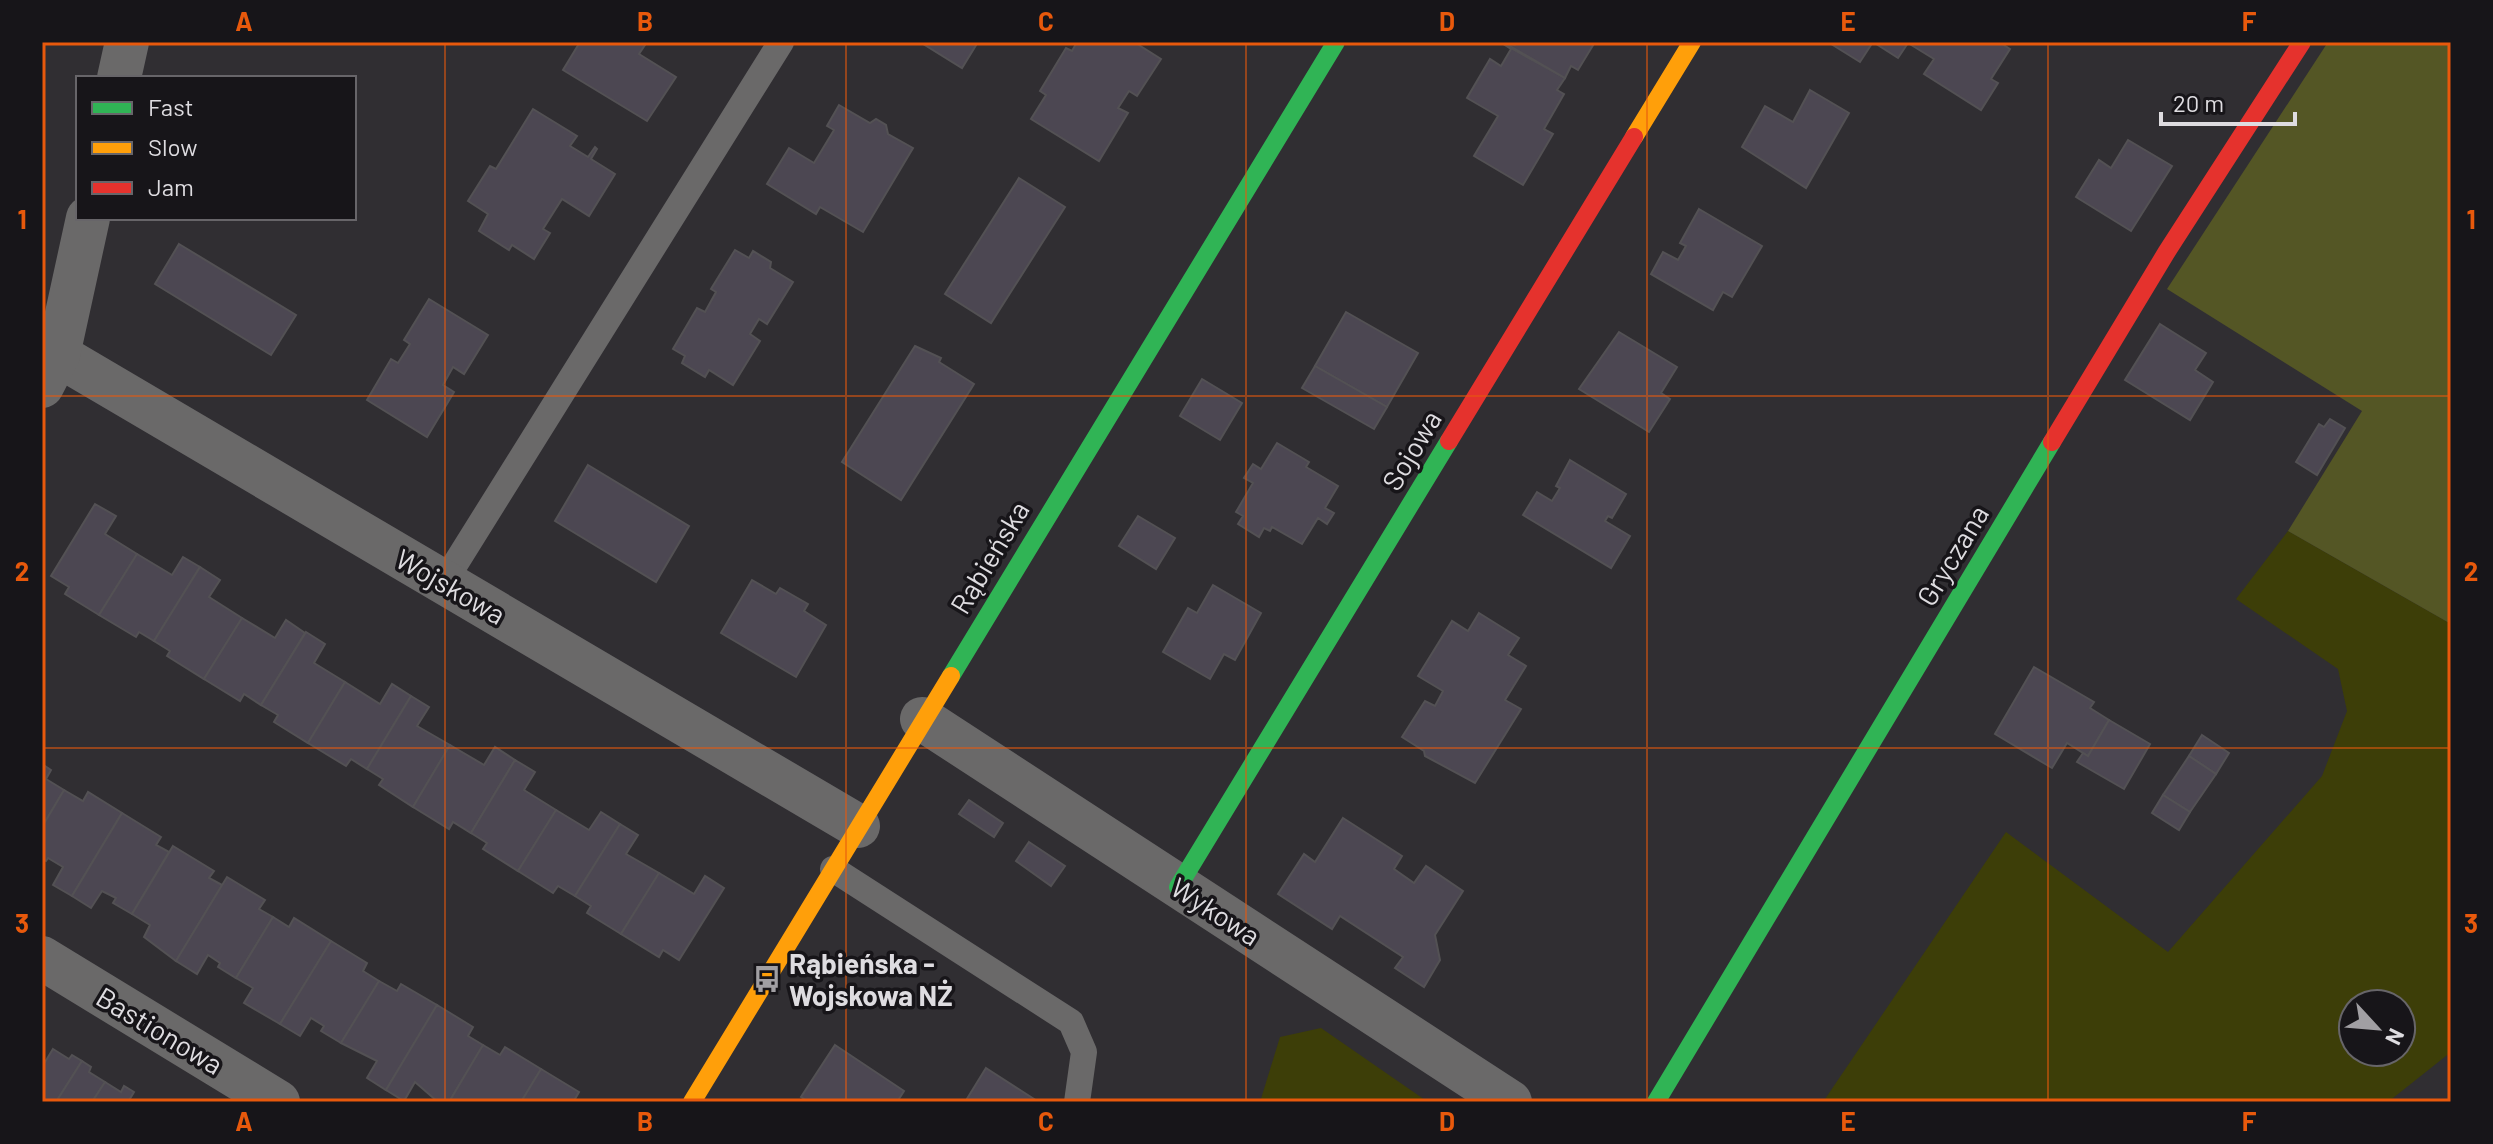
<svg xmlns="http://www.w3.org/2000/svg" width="2493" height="1144" font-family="Barlow,sans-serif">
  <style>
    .green { fill: #3d3e08; fill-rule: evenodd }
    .forest { fill: #545625 }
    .building { fill: #4c4752; stroke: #535154; stroke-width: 2 }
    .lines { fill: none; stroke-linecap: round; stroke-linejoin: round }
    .lane { stroke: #6a6969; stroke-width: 26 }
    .street { stroke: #6a6969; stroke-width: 44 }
    .fast { stroke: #30b455; stroke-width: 18 }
    .slow { stroke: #ff9f0a; stroke-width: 18 }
    .jam { stroke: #e5322d; stroke-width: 18 }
    .grid { fill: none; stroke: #e8590c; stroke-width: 2; stroke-opacity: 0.55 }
    .labels { text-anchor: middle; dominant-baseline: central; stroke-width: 7; stroke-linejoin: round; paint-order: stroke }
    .street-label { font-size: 28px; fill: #dedce0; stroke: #171519 }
    .poi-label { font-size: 28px; font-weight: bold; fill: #dedce0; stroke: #171519; text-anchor: start }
    .neatline { fill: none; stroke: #e8590c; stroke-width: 3 }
    .grid-label { font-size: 26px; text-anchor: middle; font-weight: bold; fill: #e8590c }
  </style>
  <rect width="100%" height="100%" fill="#302e32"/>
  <!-- green -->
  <g class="green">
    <path d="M2288,531l163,93v428l-63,50h-565l183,-270 162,120 154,-176 25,-65 -9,-42 -102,-70zM2353,1004h48v48h-48z"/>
    <path d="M1321,1028l107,74h-168l20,-65z"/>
  </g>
  <!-- forest -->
  <path class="forest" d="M2328,42h123v582l-163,-93 74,-120 -195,-122z"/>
  <!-- building -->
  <g class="building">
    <path d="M580,42h67l-8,12 37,23 -29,44 -84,-51z"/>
    <path d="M920,42h58l-16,26z"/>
    <path d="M1077,42h57l27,17 -24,37 -8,-5 -11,17 10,5 -29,48 -68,-42 15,-24 -6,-4 26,-43 6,3z"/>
    <path d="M1500,42l65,36 -8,12 7,4 -20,35 9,5 -30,51 -49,-29 24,-40 -31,-18 23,-39 11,7 10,-17z"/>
    <path d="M1503,42l12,3 2,-3h78l-17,28 -7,-4 -6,12z"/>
    <path d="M1828,42h171l11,7 -19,30 7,4 -17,27 -57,-36 10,-15 -26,-16 -10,15 -25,-16 -13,20z"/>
    <path d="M1810,90l39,23 -43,75 -64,-41 23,-41 28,16z"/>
    <path d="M839,105l31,18 6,-4 10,6 2,9 25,14 -50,84 -43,-25 -4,7 -49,-30 22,-36 25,15 20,-33 -7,-4z"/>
    <path d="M533,109l44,27 -7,10 18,11 7,-10 2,2 -6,10 24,15 -26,42 -27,-17 -19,30 7,4 -16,26 -22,-14 -3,5 -30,-19 9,-17 -20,-13 22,-35 6,3z"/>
    <path d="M2128,140l44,26 -41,65 -55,-34 23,-37 12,8z"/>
    <path d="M1019,178l46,29 -74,116 -46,-29z"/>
    <path d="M1699,209l63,37 -30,51 -9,-5 -10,18 -62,-36 12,-22 15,8 8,-14 -6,-3z"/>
    <path d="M179,244l117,71 -25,40 -116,-71z"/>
    <path d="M735,250l14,8 4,-7 18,11 -1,6 23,14 -26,42 -8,-5 -9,15 10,7 -27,44 -24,-15 -4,7 -23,-14 3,-7 -12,-7 24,-41 8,4 11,-20 -5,-3z"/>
    <path d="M429,299l59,36 -24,39 -11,-7 -10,18 11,7 -27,45 -60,-37 24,-41 7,4 12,-19 -6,-4z"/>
    <path d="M1346,312l72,41 -31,54 -72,-41z"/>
    <path d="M2160,324l46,29 -11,17 18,12 -23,38 -65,-40z"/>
    <path d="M1619,332l58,35 -16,26 9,6 -21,33 -70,-43z"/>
    <path d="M915,346l26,12 -2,4 35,22 -73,116 -59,-38z"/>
    <path d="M1315,366l72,41 -13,22 -72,-41z"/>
    <path d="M1202,379l40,24 -22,37 -40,-24z"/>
    <path d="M2330,419l15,9 -28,47 -21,-13 23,-38 5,3z"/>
    <path d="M1277,443l32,19 -3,5 32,19 -13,22 9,5 -7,11 -9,-6 -16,26 -30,-17 -2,4 -6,-3 -5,9 -21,-13 5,-8 -7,-4 17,-29 -9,-5 9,-14 8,5z"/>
    <path d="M1570,460l56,34 -14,24 -4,-2 -3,5 25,15 -19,32 -88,-53 14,-23 15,9 8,-13 -4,-2z"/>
    <path d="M588,465l101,61 -33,56 -101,-61z"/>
    <path d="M95,504l21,12 -11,18 32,20 -38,61 -34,-21 4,-7 -18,-11z"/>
    <path d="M1138,516l37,22 -19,31 -37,-23z"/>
    <path d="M137,554l35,21 11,-18 17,10 -46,74 -15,-9 -3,5 -37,-22z"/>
    <path d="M200,567l20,13 -11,17 33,21 -38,61 -37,-23 3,-5 -16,-10z"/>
    <path d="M752,580l24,14 4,-6 28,16 -4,7 22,14 -30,52 -75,-44z"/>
    <path d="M1213,585l48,28 -26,47 -11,-6 -14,25 -47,-27 25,-44 9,5z"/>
    <path d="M1479,613l40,25 -11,17 18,11 -21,34 16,9 -46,74 -50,-27 -1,-5 -22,-14 23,-36 10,5 8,-15 -25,-15 34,-55 16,10z"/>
    <path d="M242,618l33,20 11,-18 19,13 -44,72 -17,-11 -4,7 -36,-22z"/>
    <path d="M306,632l19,12 -11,19 31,19 -37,61 -34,-21 4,-7 -17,-10z"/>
    <path d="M2034,667l60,35 -4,6 19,12 -21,36 -21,-13 -15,25 -57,-34z"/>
    <path d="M345,682l35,22 12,-20 19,12 -44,73 -16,-10 -5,7 -38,-23z"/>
    <path d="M411,696l18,11 -12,19 33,19 -37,62 -34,-22 4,-6 -16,-10z"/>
    <path d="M2109,720l41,24 -26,45 -47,-27 6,-9 5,3z"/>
    <path d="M2202,735l27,18 -13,21 -27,-18z"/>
    <path d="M450,745l34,20 11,-18 20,13 -44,73 -18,-11 -4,7 -36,-22z"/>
    <path d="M2189,756l27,18 -26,38 -27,-17z"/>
    <path d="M515,760l20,12 -11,18 32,20 -38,61 -35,-22 4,-6 -16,-10z"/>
    <path d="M42,764l9,6 -5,9 18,11 -22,37z"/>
    <path d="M64,790l19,11 5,-9 34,21 -50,83 -19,-11 10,-18 -15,-9 -2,3 -4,-2v-32z"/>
    <path d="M2163,795l27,17 -11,18 -27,-17z"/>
    <path d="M969,800l34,23 -9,14 -35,-23z"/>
    <path d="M556,810l33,20 12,-18 19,12 -45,72 -17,-10 -5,7 -35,-22z"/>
    <path d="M122,813l39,24 -5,8 13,7 -37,62 -19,-11 3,-5 -14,-7 -11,17 -19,-12z"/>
    <path d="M1343,818l59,38 -8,13 20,14 12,-17 37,25 -28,44 5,25 -16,27 -29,-19 8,-11 -63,-41 -8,13 -54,-35 26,-40 11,8z"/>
    <path d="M620,824l18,11 -12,19 33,19 -38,61 -34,-21 4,-7 -16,-10z"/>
    <path d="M1029,842l36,24 -14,20 -35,-25z"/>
    <path d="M173,846l41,25 -5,7 13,7 -46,76 -32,-24 6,-12 -18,-11z"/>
    <path d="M659,873l35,21 11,-18 19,12 -45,72 -16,-10 -4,7 -38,-23z"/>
    <path d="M227,877l38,23 -6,9 14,8 -37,61 -18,-11 2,-4 -12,-8 -11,19 -21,-13z"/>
    <path d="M273,917l16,10 5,-9 37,23 -51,83 -36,-21 9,-15 -17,-10z"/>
    <path d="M331,941l36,22 -4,8 16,10 -38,62 -20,-12 3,-5 -13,-8 -11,18 -20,-12z"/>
    <path d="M379,981l18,10 4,-7 36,21 -51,85 -19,-12 10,-17 -36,-18z"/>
    <path d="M437,1005l36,22 -5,9 15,9 -34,57h-11l-23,-20 -11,19 -18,-11z"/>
    <path d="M483,1045l17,10 5,-8 36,22 -20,33h-72z"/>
    <path d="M835,1045l69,46 -7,11h-88l-8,-5z"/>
    <path d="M53,1049l16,10 3,-4 10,6 -26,41h-14v-35z"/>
    <path d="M82,1061l9,6 -2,5 16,10 -13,20h-36z"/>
    <path d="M986,1068l51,33 -1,1h-71z"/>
    <path d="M541,1069l38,23 -4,7 5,3h-59z"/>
    <path d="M105,1082l16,10 3,-6 10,6 -6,10h-36z"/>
  </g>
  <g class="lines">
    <!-- lane -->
    <g class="lane">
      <path d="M444,582l337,-540"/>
      <path d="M833,869l238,153 13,30 -7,50"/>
    </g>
    <!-- street -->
    <g class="street">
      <path d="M119,78l8,-36"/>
      <path d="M42,352l16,3 800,471"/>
      <path d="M42,386l16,-31 30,-137"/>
      <path d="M922,719l588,383"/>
      <path d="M42,958l236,144"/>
    </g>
    <!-- fast -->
    <g class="fast">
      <path d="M951,676l385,-634"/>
      <path d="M1178,887l271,-446"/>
      <path d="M1656,1102l396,-660"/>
    </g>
    <!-- slow -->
    <g class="slow">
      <path d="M1634,137l58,-95"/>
      <path d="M692,1102l259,-426"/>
    </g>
    <!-- jam -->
    <g class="jam">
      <path d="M1449,441l185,-304"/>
      <path d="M2052,442l114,-189 136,-211"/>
    </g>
  </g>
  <!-- grid -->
  <path class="grid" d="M445,42v1060M846,42v1060M1246,42v1060M1647,42v1060M2048,42v1060M42,396h2409M42,748h2409"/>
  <!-- icons -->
  <defs>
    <g id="bus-bare" transform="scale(2.16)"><path d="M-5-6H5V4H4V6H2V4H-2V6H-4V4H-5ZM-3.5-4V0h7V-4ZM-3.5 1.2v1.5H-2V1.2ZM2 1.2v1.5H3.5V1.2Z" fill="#a19fa3" stroke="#171519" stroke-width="2.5" paint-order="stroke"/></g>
  </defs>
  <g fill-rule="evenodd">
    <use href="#bus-bare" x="767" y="979"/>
  </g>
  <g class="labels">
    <!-- street labels -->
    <g class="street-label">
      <text transform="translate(1411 450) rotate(-59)">Sojowa</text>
      <text transform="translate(1952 555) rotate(-59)">Gryczana</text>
      <text transform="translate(989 557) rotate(-59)">Rąbieńska</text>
      <text transform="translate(451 586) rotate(30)">Wojskowa</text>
      <text transform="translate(1216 911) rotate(33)">Wykowa</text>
      <text transform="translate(160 1030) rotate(31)">Bastionowa</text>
    </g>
    <!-- poi labels -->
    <g class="poi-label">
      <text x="789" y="963">Rąbieńska -<tspan x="789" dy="32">Wojskowa NŻ</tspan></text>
    </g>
  </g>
  <!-- border -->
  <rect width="2493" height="1144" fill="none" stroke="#171519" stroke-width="88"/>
  <!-- legend -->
  <rect x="76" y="76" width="280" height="144" fill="#171519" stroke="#676569" stroke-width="2"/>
  <rect x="92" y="102" width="40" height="12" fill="#30b455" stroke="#676569" stroke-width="2"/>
  <text x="148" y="116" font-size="24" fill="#dedce0">Fast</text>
  <rect x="92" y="142" width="40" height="12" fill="#ff9f0a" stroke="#676569" stroke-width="2"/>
  <text x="148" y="156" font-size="24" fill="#dedce0">Slow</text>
  <rect x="92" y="182" width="40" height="12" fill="#e5322d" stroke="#676569" stroke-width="2"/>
  <text x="148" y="196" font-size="24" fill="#dedce0">Jam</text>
  <!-- north arrow -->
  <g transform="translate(2377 1028) rotate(116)"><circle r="38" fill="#171519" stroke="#676569" stroke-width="2"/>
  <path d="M0-6L14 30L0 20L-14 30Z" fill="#a19fa3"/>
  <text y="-12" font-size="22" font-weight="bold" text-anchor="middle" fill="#dedce0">N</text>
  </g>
  <!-- scale -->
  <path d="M2161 112v12h134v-12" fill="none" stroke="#dedce0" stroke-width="4"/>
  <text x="2173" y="112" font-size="24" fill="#dedce0" stroke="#171519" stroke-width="6" paint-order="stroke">20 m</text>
  <rect x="44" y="44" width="2405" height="1056" class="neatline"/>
  <g class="grid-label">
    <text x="244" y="31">A</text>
    <text x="645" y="31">B</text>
    <text x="1046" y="31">C</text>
    <text x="1447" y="31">D</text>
    <text x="1848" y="31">E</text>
    <text x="2249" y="31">F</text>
    <text x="22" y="229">1</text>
    <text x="2471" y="229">1</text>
    <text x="22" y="581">2</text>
    <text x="2471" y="581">2</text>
    <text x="22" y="933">3</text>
    <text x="2471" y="933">3</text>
    <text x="244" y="1131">A</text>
    <text x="645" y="1131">B</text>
    <text x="1046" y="1131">C</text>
    <text x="1447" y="1131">D</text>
    <text x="1848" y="1131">E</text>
    <text x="2249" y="1131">F</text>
  </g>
</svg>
